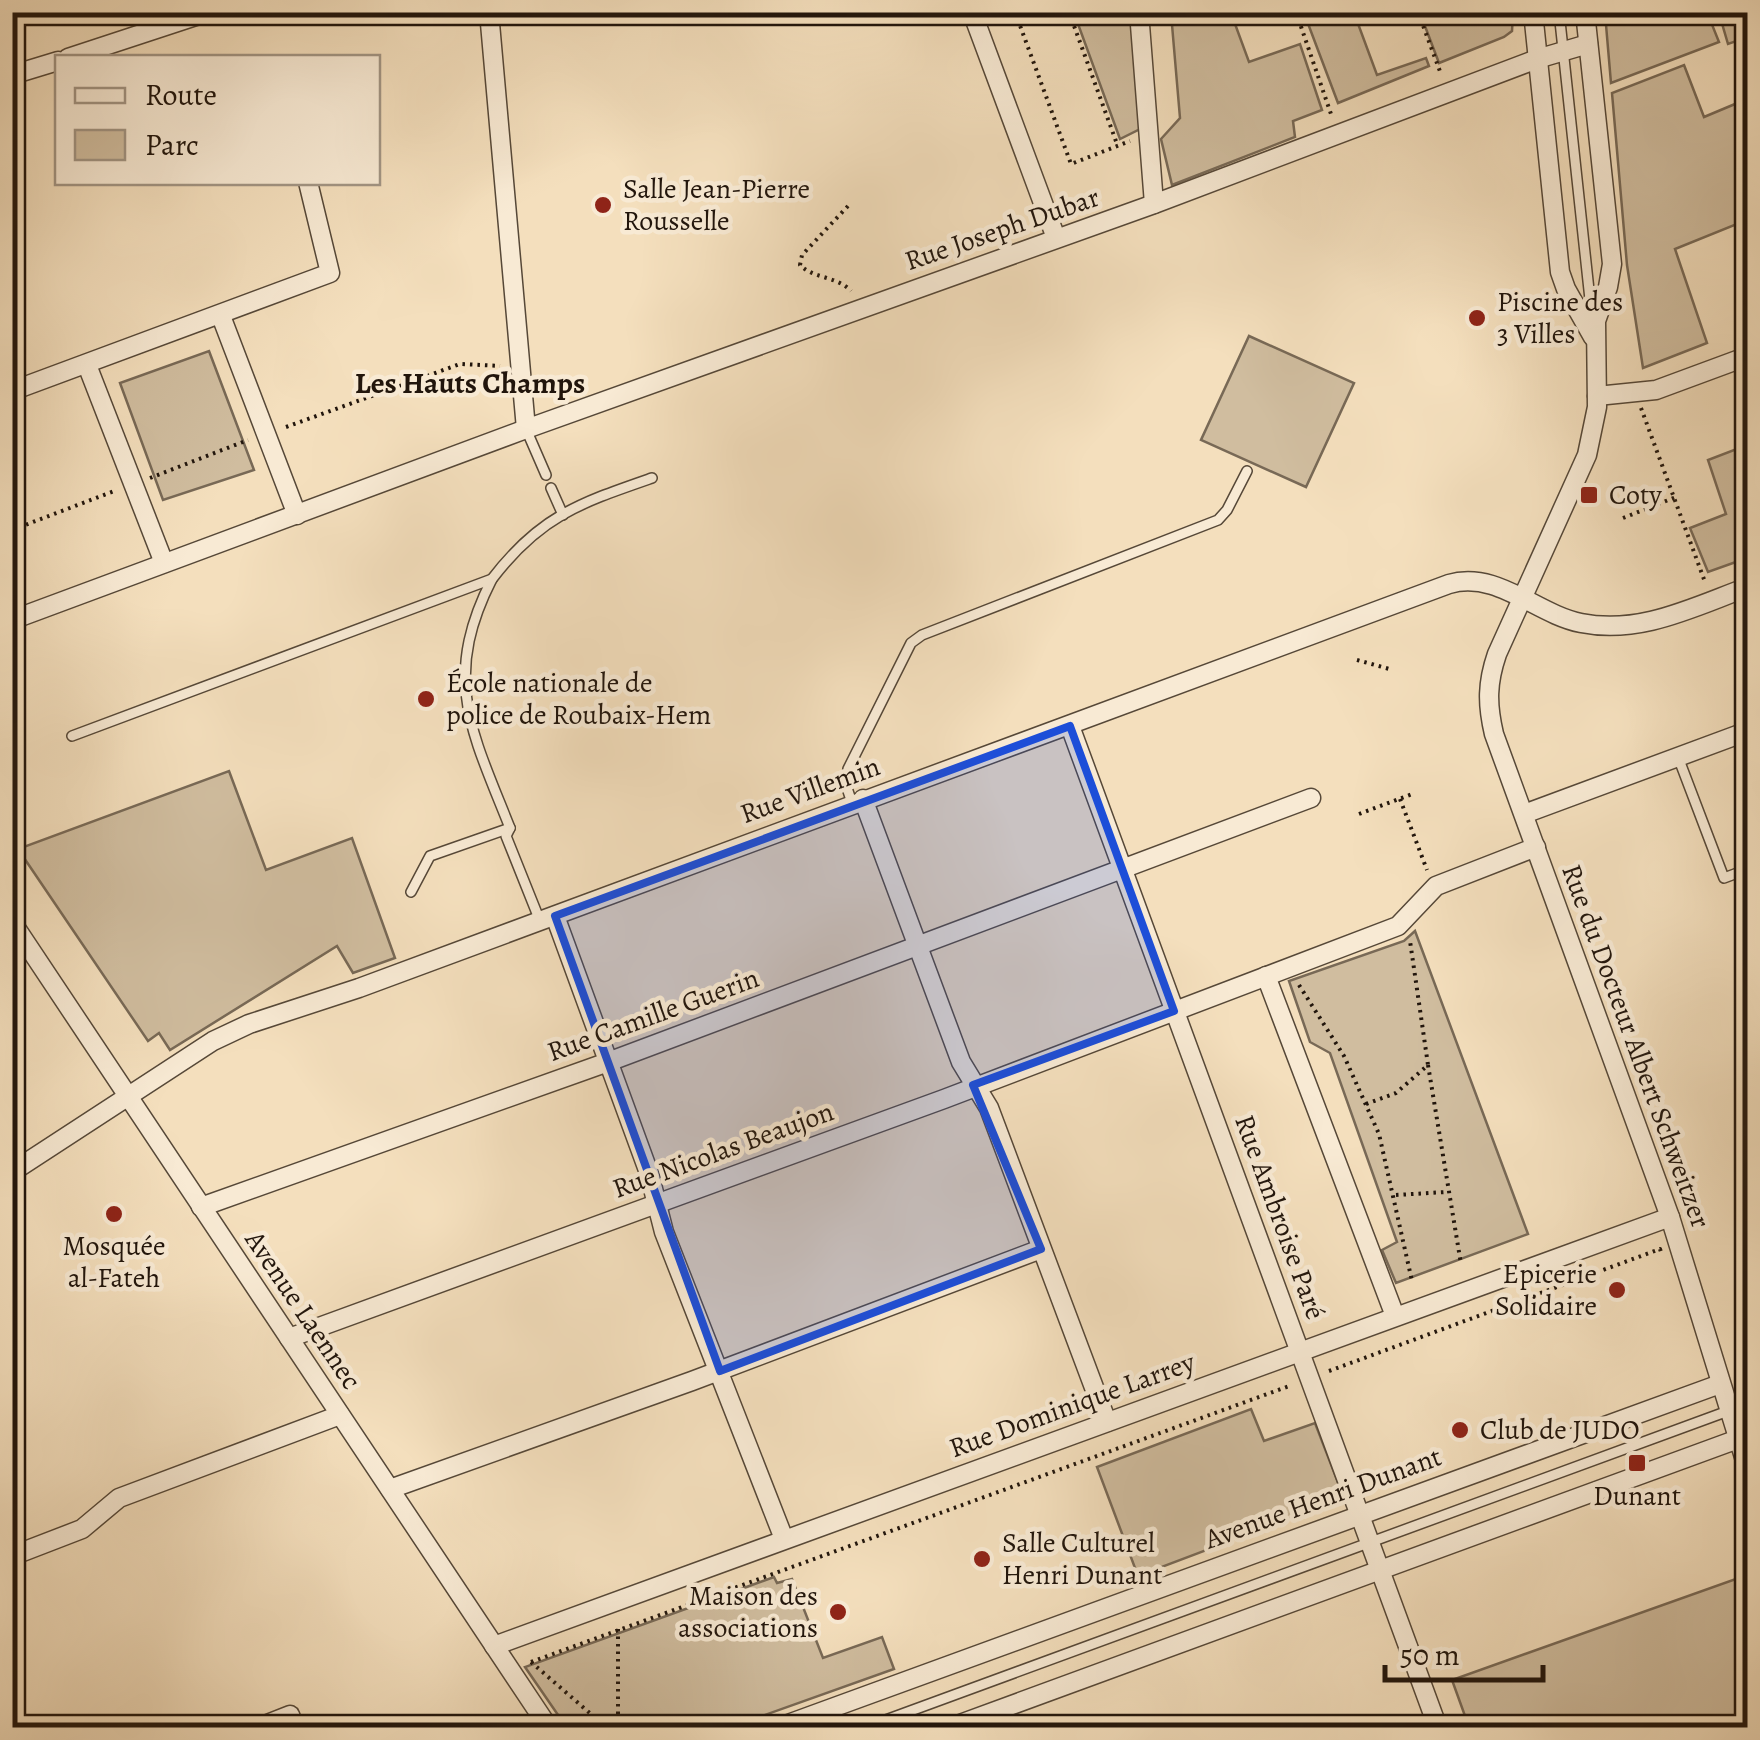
<svg xmlns="http://www.w3.org/2000/svg" width="1760" height="1740" font-family="Alegreya,serif">
  <style>
    .green { fill: #d0bd9f; stroke: #786956; stroke-width: 2.5 }
    .lines { fill: none; stroke-linecap: round; stroke-linejoin: round }
    .lane-casing { stroke: #564838; stroke-width: 12 }
    .street-casing { stroke: #564838; stroke-width: 21 }
    .path { stroke: #21150c; stroke-width: 4; stroke-dasharray: 2.5 5; stroke-linecap: butt }
    .lane { stroke: #f8ead4; stroke-width: 9 }
    .street { stroke: #f8ead4; stroke-width: 18 }
    .marked { fill: #1d4ed8; fill-opacity: 0.2; stroke: #1d4ed8; stroke-width: 8; stroke-linejoin: round }
    .poi-dot { fill: #8f2418; stroke: #f8ead4; stroke-width: 4 }
    .labels { text-anchor: middle; dominant-baseline: central; stroke-width: 9; stroke-linejoin: round; paint-order: stroke }
    .poi-label { font-size: 28px; fill: #21150c; stroke: #f8ead4; text-anchor: start }
    .street-label { font-size: 28px; fill: #21150c; stroke: #f8ead4 }
    .neighbourhood-label { font-size: 30px; font-weight: bold; fill: #21150c; stroke: #f8ead4 }
  </style>
  <rect width="100%" height="100%" fill="#f4dfbd"/>
  <filter id="stains"><feTurbulence type="fractalNoise" baseFrequency=".002" numOctaves="4"/><feColorMatrix values="0 0 0 0 .2 0 0 0 0 .09 0 0 0 0 .02 0 0 0 .5 -.17"/></filter>
  <radialGradient id="worn" r=".72"><stop offset=".6" stop-color="#630" stop-opacity="0"/><stop offset="1" stop-color="#630" stop-opacity=".3"/></radialGradient>
  <!-- green -->
  <g class="green">
    <path d="M1735,12l12,1v41l-5,-15 -14,5 -7,-24z"/>
    <path d="M1074,13h57l9,116 -20,10z"/>
    <path d="M1171,13h60l18,49 51,-18 22,66 -29,11 2,16 -123,48 -11,-46 19,-21z"/>
    <path d="M1304,13h74l-21,8 20,54 49,-17 3,8 -91,37z"/>
    <path d="M1420,13h93l-1,18 -8,6 -65,26z"/>
    <path d="M1605,13h13l5,11 30,-12 42,1 16,9 8,20 -108,41z"/>
    <path d="M1684,65l20,52 43,-18v121l-72,29 32,94 -64,25 -16,-103 -15,-172z"/>
    <path d="M1249,336l105,47 -48,104 -105,-47z"/>
    <path d="M209,351l45,119 -91,30 -43,-117z"/>
    <path d="M1747,445v113l-39,14 -18,-44 36,-14 -18,-54z"/>
    <path d="M229,771l37,99 86,-32 43,120 -42,15 -16,-27 -167,104 -11,-17 -11,8 -130,-192z"/>
    <path d="M1415,931l113,303 -132,49 -14,-33 15,-8 -67,-189 -20,-11 -21,-61 115,-40z"/>
    <path d="M1251,1409l13,32 51,-18 29,75 -206,78 -41,-109z"/>
    <path d="M1747,1575v152h-278l-17,-47z"/>
    <path d="M774,1577l3,6 15,-4 31,79 59,-21 12,32 -163,58 -164,1 -42,-61z"/>
  </g>
  <g class="lines">
    <!-- lane casing -->
    <g class="lane-casing">
      <g id="lane">
        <path d="M1559,12l33,306"/>
        <path d="M526,429l20,46"/>
        <path d="M551,488l12,27"/>
        <path d="M492,579c-51,100 -20,153 18,249l-4,8 34,85"/>
        <path d="M72,736l420,-157c48,-63 88,-76 160,-101"/>
        <path d="M1678,757l46,121 24,-9"/>
        <path d="M852,803l-6,-18 2,-16 63,-126 11,-8 296,-115 9,-10 20,-39"/>
        <path d="M411,892l19,-36 80,-28"/>
        <path d="M864,1728l864,-317"/>
      </g>
    </g>
    <!-- street casing -->
    <g class="street-casing">
      <g id="street">
        <path d="M489,12l37,417"/>
        <path d="M972,12l84,226"/>
        <path d="M1139,12l15,192"/>
        <path d="M1533,12l27,260 6,17 27,48"/>
        <path d="M1585,12l27,252 -4,23 -12,34 1,86 -10,48 -90,199c-10,29 -10,50 -3,80l176,483 78,253"/>
        <path d="M68,58l140,-46"/>
        <path d="M12,75l46,-14"/>
        <path d="M221,316l76,199"/>
        <path d="M87,365l77,198"/>
        <path d="M12,391l318,-118 -22,-91"/>
        <path d="M1597,396l59,-6 92,-34"/>
        <path d="M12,620l514,-191 628,-225 383,-145 51,-15"/>
        <path d="M1070,726l368,1002"/>
        <path d="M863,799l98,263 28,46 118,314"/>
        <path d="M1524,814l224,-83"/>
        <path d="M555,916l94,257 15,59 120,307"/>
        <path d="M12,922l537,806"/>
        <path d="M1266,976l129,340"/>
        <path d="M12,1172l201,-131 36,-17 110,-36 1090,-404c48,-14 87,30 132,39 59,12 112,-16 167,-36"/>
        <path d="M201,1207l407,-145 703,-264"/>
        <path d="M289,1338l655,-239 454,-173 38,-40 100,-39"/>
        <path d="M390,1489l302,-108 349,-132"/>
        <path d="M12,1556l70,-27 37,-31 221,-83"/>
        <path d="M494,1646l1176,-429"/>
        <path d="M257,1728l33,-13 5,13"/>
        <path d="M777,1728l943,-344"/>
        <path d="M949,1728l789,-289"/>
      </g>
    </g>
    <!-- path -->
    <g class="path">
      <path d="M1015,12l56,152 59,-23"/>
      <path d="M1069,12l48,132"/>
      <path d="M1296,12l36,105"/>
      <path d="M1418,12l23,62"/>
      <path d="M848,206l-46,49 -2,10c14,14 37,11 51,26"/>
      <path d="M1641,408l64,174"/>
      <path d="M286,427l174,-63 40,2"/>
      <path d="M150,478l98,-38"/>
      <path d="M1623,518l53,-21"/>
      <path d="M12,530l105,-40"/>
      <path d="M1357,660l36,10"/>
      <path d="M1400,799l27,71"/>
      <path d="M1359,814l56,-21"/>
      <path d="M1299,985l45,71 35,78 33,147"/>
      <path d="M1428,1065l33,199"/>
      <path d="M1366,1104l30,-11 32,-28 -18,-124"/>
      <path d="M1396,1195l50,-3"/>
      <path d="M1329,1371l331,-122 1,3"/>
      <path d="M618,1629v85l5,14"/>
      <path d="M531,1662l761,-277"/>
      <path d="M531,1662l76,66"/>
    </g>
    <!-- lane -->
    <use href="#lane" class="lane"/>
    <!-- street -->
    <use href="#street" class="street"/>
  </g>
  <!-- marked area -->
  <path class="marked" d="M1070,726l104,285 -201,74 68,164 -321,122 -165,-455z"/>
  <!-- markers -->
  <g class="poi-dot">
    <circle cx="603" cy="205" r="10"/>
    <circle cx="1477" cy="318" r="10"/>
    <rect x="1579" y="485" width="20" height="20" rx="5"/>
    <circle cx="426" cy="699" r="10"/>
    <circle cx="114" cy="1214" r="10"/>
    <circle cx="1617" cy="1290" r="10"/>
    <circle cx="1460" cy="1430" r="10"/>
    <rect x="1627" y="1453" width="20" height="20" rx="5"/>
    <circle cx="982" cy="1559" r="10"/>
    <circle cx="838" cy="1612" r="10"/>
  </g>
  <g class="labels">
    <!-- poi labels -->
    <g class="poi-label">
      <text x="623" y="189">Salle Jean-Pierre<tspan x="623" dy="32">Rousselle</tspan></text>
      <text x="1497" y="302">Piscine des<tspan x="1497" dy="32">3 Villes</tspan></text>
      <text x="1609" y="495">Coty</text>
      <text x="446" y="683">École nationale de<tspan x="446" dy="32">police de Roubaix-Hem</tspan></text>
      <text x="114" y="1246" text-anchor="middle">Mosquée<tspan x="114" dy="32">al-Fateh</tspan></text>
      <text x="1597" y="1274" text-anchor="end">Epicerie<tspan x="1597" dy="32">Solidaire</tspan></text>
      <text x="1480" y="1430">Club de JUDO</text>
      <text x="1637" y="1496" text-anchor="middle">Dunant</text>
      <text x="1002" y="1543">Salle Culturel<tspan x="1002" dy="32">Henri Dunant</tspan></text>
      <text x="818" y="1596" text-anchor="end">Maison des<tspan x="818" dy="32">associations</tspan></text>
    </g>
    <!-- street labels -->
    <g class="street-label">
      <text transform="translate(1002 229) rotate(-19)">Rue Joseph Dubar</text>
      <text transform="translate(810 790) rotate(-20)">Rue Villemin</text>
      <text transform="translate(653 1015) rotate(-20)">Rue Camille Guerin</text>
      <text transform="translate(1636 1046) rotate(70)">Rue du Docteur Albert Schweitzer</text>
      <text transform="translate(723 1150) rotate(-20)">Rue Nicolas Beaujon</text>
      <text transform="translate(1280 1217) rotate(70)">Rue Ambroise Paré</text>
      <text transform="translate(303 1310) rotate(56)">Avenue Laennec</text>
      <text transform="translate(1072 1405) rotate(-20)">Rue Dominique Larrey</text>
      <text transform="translate(1323 1498) rotate(-20)">Avenue Henri Dunant</text>
    </g>
    <!-- neighbourhood labels -->
    <g class="neighbourhood-label">
      <text x="470" y="383">Les Hauts Champs</text>
    </g>
  </g>
  <!-- margin -->
  <rect width="1760" height="1740" fill="none" stroke="#f4dfbd" stroke-width="50"/>
  <rect x="15" y="15" width="1730" height="1710" fill="none" stroke="#21150c" stroke-width="5"/>
  <rect x="25" y="25" width="1710" height="1690" fill="none" stroke="#21150c" stroke-width="2.5"/>
  <!-- legend -->
  <rect x="55" y="55" width="325" height="130" fill="#f8ead4" stroke="#a29584" stroke-width="2.5"/>
  <rect x="75" y="88" width="50" height="15" fill="#f8ead4" stroke="#a29584" stroke-width="2.5"/>
  <text x="145" y="105" font-size="30" fill="#21150c">Route</text>
  <rect x="75" y="130" width="50" height="30" fill="#d0bd9f" stroke="#a29584" stroke-width="2.5"/>
  <text x="145" y="155" font-size="30" fill="#21150c">Parc</text>
  <!-- scale -->
  <path d="M1385 1665v15h158v-15" fill="none" stroke="#21150c" stroke-width="5"/>
  <text x="1400" y="1665" font-size="30" fill="#21150c" stroke="#f8ead4" stroke-width="8" paint-order="stroke">50 m</text>
  <rect width="100%" height="100%" filter="url(#stains)"/>
  <rect width="100%" height="100%" fill="url(#worn)"/>
</svg>
